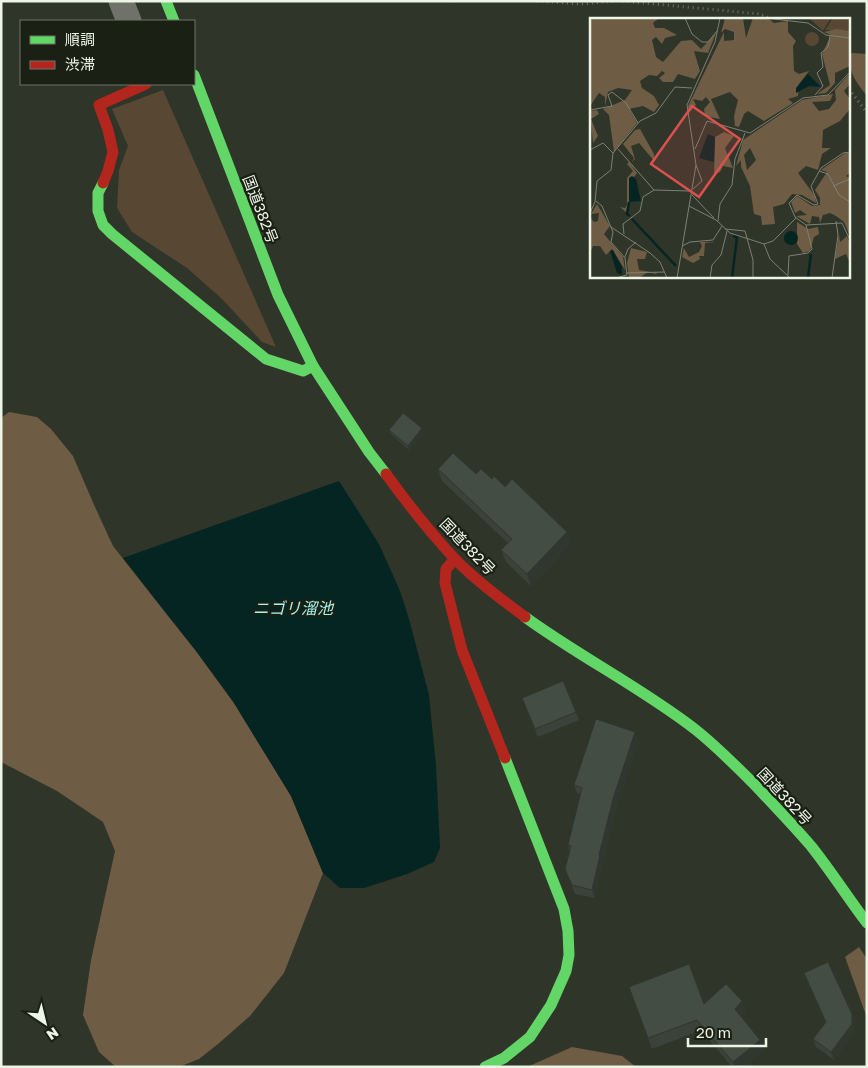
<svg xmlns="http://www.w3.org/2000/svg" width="868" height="1068" font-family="'Golos Text','Noto Sans JP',sans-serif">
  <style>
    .green { fill: #574733 }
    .forest { fill: #6f5c44 }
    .water { fill: #052522 }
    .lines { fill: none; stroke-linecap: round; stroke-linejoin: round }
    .path { stroke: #6f7069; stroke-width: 3; stroke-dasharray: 1 4; stroke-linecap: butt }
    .street { stroke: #71716b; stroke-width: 25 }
    .fast { stroke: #63d668; stroke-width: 11 }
    .jam { stroke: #b3261e; stroke-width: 11 }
    .wall { fill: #3a423a }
    .shaded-wall { fill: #303630 }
    .building { fill: #444d44; stroke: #303630 }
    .labels { text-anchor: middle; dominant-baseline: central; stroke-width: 4.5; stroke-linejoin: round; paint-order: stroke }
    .street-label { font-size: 15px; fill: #edf5e6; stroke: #1b2015 }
    .water-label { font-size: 16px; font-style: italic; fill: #a2f3eb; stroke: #1b2015 }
    .inset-river { fill: none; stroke: #052522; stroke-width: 2.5 }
    .inset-road { fill: none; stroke: #7b8274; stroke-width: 1 }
    .view { fill: #db514e; fill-opacity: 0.15; stroke: #db514e; stroke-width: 2.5 }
    .inset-edge { fill: none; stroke: #edf5e6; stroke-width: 2.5 }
  </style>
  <rect width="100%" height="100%" fill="#2f3528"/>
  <!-- green -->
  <path class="green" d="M163,90l113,257 -14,-5 -40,-43 -35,-31 -55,-36 -15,-24 2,-38 9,-24 -16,-37z"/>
  <!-- forest -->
  <g class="forest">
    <path d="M852,53l15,1v42c-11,-14 -18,-23 -18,-40z"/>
    <path d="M9,412l28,5 14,12 22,27 22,51 18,39 51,65 32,40 38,52 57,93 32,77 -39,100 -34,43 -32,28 -19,15 -20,8h-63l-17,-15 -16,-37 8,-55 24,-109 -12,-29 -46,-31 -56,-29v-344z"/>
    <path d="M859,947l8,12v59l-22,-61z"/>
    <path d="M572,1047l50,9 14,11h-109z"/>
  </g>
  <!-- water -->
  <path class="water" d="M339,481l40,63 21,47 9,28 20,76 7,71 4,82 -6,14 -27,12 -43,14h-24l-17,-15 -32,-77 -57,-93 -38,-52 -73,-93z"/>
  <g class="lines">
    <!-- path -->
    <g class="path">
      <path d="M453,1h2"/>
      <path d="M537,1l44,3 35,-3"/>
      <path d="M623,1l137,13 12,5"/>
      <path d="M849,89l18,24"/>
    </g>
    <!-- street -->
    <path class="street" d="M121,1l8,20"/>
    <!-- fast -->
    <g class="fast">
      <path d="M166,1l8,20"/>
      <path d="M194,75l84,220 35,71 56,86 17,22"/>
      <path d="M103,183l-5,10v18l5,14 9,9 154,125 37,12 10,-5"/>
      <path d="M525,617c55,40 117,71 171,113 20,16 38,34 56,52 20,21 40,42 59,64 20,25 37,52 56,77"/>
      <path d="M485,1067l19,-9 26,-21 21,-32 15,-34 3,-16 -1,-24 -4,-22 -59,-151"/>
    </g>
    <!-- jam -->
    <g class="jam">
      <path d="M103,183l5,-12 5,-19 -5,-22 -9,-25 47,-21"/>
      <path d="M386,474c21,29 43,57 68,84 20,21 47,41 71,59"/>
      <path d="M455,559l-9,10 -1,14 17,67 43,108"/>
    </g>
  </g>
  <!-- wall -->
  <g class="wall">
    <path d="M389,430l34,3 -14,17 -18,-16z"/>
    <path d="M438,469l38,5 16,5 13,8 62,45 4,12 -40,42 -25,-24 -5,-12 7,-7 -66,-62z"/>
    <path d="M522,698l54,14 3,8 -41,17z"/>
    <path d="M635,732l3,8 -22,68 -13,54v2l-8,34 -20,-4 -10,-25 5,-18 -2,-6 12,-51 -3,-1 -3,-8z"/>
    <path d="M804,973l48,41 3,8v10l-21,28 -18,-13 -3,-8 13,-16 -19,-42z"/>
    <path d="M629,987l75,17 38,-3 4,11 -5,4 19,24 4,10 -20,17h-12l-31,-37 -49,19z"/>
  </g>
  <!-- shaded-wall -->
  <g class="shaded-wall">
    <path d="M422,428l1,5 -14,17 -1,-4z"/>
    <path d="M567,532l4,12 -40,42 -4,-12z"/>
    <path d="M635,732l3,8 -22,68 -13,54v2l-8,34 -3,-8 7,-35 14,-56z"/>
    <path d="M742,1001l4,11 -8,7 -3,-10z"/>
    <path d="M852,1014l3,8v10l-21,28 -3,-8z"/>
    <path d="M760,1040l4,10 -20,17h-9l-2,-5z"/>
  </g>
  <!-- building -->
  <g class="building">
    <path d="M403,413l19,15 -14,18 -19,-16z"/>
    <path d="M453,453l23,21 5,-5 11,10 2,-3 11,11 7,-8 55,53 -40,42 -26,-24 11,-11 -74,-70z"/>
    <path d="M563,681l13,31 -41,17 -13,-31z"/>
    <path d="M596,719l39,13 -22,67 -14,56h1l-8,35 -20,-5 -7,-16 6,-23 -3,-1 14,-57 -8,-3z"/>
    <path d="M828,962l24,52v10l-21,28 -18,-13 13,-17 -22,-49z"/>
    <path d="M689,964l15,40 22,-20 16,17 -7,8 25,31 -27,22 -36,-42 -49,18 -19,-51z"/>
  </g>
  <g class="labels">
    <!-- street labels -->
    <g class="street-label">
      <text transform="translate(261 209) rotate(69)">国道382号</text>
      <text transform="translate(468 546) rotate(46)">国道382号</text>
      <text transform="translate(785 796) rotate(47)">国道382号</text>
    </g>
    <!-- water labels -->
    <g class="water-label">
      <text x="293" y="608">ニゴリ溜池</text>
    </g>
  </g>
  <!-- overview -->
  <g transform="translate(590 18)">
    <rect width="260" height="260" fill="#2f3528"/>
    <path d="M219,0h22l-8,13zM243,0h17v13l-25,-1zM215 21a7 7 0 1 1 14 0a7 7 0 1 1-14 0Z" fill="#574733"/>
    <path d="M0,0h69l-6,5 2,5h9l13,7 -12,3 -3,6 -6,-7 -4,3 4,17 7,5 18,-21 11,-1 9,9 15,-16 -8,20 -14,-2 6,20 -5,8 -17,-5 -5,8h-10l-4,-4 6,-5 -3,-2 -5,5 -8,-1 -9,6 2,7 12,8 5,9 -5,7 -11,-6 -14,3 8,14 -23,29 -5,-37 -6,-6 22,-9 7,-10 -14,-2 -10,4 -3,14v-9l-6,-4 -9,13zM135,0h18l3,20 7,-20h15l6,5 14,-2v11l8,9 -3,5 1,25 5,3 10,-3 -10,13 -1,12 -10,3 5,4 -29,18 -16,-10 -4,3 -5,13 -4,-1 -1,-10 4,-16 -8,-8 -19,7 9,20 -15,-3 -1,-7 6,-7 -4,-5 -4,4 -9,-2 3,6 -7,8 -1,-7 36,-74v9l10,-1v-8l-9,-3 -4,4zM246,11l14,2v35l-15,7v10l-9,10 -9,1 13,-9 -8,-31 9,-19 -7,-3zM260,55v11l-6,7 6,8v10l-10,12 -17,9 -1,18h9l-9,6 -4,16 -12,-4 -8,7 17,23 1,7 -14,-8 -10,-1 -8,10 -11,3 2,17 -13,1 -1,-9 -7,-2 -4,-28 -9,-19v-7l-5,6 7,-26 59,-40 31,-6 -3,7 -18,1 7,9 10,-2 7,-9 -1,-10zM160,130l6,12 -9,10 -3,-15zM7,92l2,4 -8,5 7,17 -5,7 -3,-32zM50,111l14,25 1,8 -16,-19 -8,3 4,13 -3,3 2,-4 -11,-14 12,-14zM134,114l10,4 -9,12 8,20 -10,-2 -3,6 -6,2 1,-37zM255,135h5v20l-4,3 4,2v58l-6,-14 -8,-6 -6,-3 -7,2 -3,8 -1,-6 -7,-1 -2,8 -14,-8 11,-1 -7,-5 -5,3 -4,-11 6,-6 15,10 8,-1v-7l-5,-8 12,-18 -6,-2zM39,144l8,11 -6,8 -2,24 -3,7 -6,-5 5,1 2,-3v-27l6,-7 -6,-7zM7,186l13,22 -6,8 19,23 2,13 -13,-21 -6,6 -6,-9h-7l-3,7v-36l4,5 4,-1 1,-8 -8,1zM207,204l11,7 10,-2 1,7 -5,3 -4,14 -7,2 -6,-9zM249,216l1,8 7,-6 3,8v19l-4,-9 -11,5zM110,224h16l-11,1 -1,13h-5l1,3 -7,4 -11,-6 2,-9 5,9 10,-5 3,-6zM41,230l16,4 -2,7h-8l2,11 18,3 -1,1 -8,-2 -9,6h-10l-2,-15z" fill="#6f5c44" fill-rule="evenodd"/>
    <path d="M218,56l13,13 -12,-1 -13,7v-5zM118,116l7,3 -1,25 -15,-4zM42,158l4,3 5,22 -12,1v-24zM194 220a7 7 0 1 1 14 0a7 7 0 1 1-14 0ZM23,232l9,17v8l-5,-2 -7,-22z" fill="#052522"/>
    <path class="inset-river" d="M39,184l-2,12 3,2M42,201l44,47M142,260l5,-41 -4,-1M218,260l3,-24"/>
    <path class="inset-road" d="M95,0l7,16 10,8h6l9,-11M175,0l43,5 18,12 24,3M225,77l8,-9 -6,-13 6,-6 -2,-14 7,-6 2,-11M0,92l22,-4 -4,-11 4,-3 14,11 12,20M28,131l36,41 36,1M105,131l12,-28 43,12 53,-35 25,-3 22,-23M0,132l13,-7 10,10M260,134l-7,1 -22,15 -10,18 7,18 -4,1 -17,-10 -8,8 6,14 11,8 36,-2 8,17M229,153l9,3 11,21 11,7M243,168l17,-7M103,171l9,-8 -6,-16M102,177l22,23M6,183l6,5 11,26 -2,10 14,16 2,17 -11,3M99,188l27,14 14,13 34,11 6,15 20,19M0,195l5,-11 2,-21 14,-11 2,-17 27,-32 16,-8 19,-26 17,1M128,203l2,-17 12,-19 3,-26 10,-26M21,209l39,26 10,9 7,16M135,211l20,2 8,29v18M34,216l-1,-10 17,-13 3,-14 11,-7M174,226l9,-3 23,-23M92,228l8,-4 23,-2 9,-14M35,239l3,-8 8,-7M36,255l38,-1M198,257l1,-19 19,-3 4,-4 -6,-24M87,260l19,-113 -9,-60 28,-63 5,-24M120,260l2,-13 9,-10 6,-24M242,260l6,-43 -2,-14"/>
    <path class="view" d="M102,88l48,33 -41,58 -48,-33z"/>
    <rect width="260" height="260" class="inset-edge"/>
  </g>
  <!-- border -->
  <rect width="868" height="1068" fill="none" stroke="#edf5e6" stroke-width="5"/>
  <!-- legend -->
  <rect x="20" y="20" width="175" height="65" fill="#1b2015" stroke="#6f7569"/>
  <rect x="30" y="36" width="25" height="8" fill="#63d668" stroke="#6f7569"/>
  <text x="65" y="45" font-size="15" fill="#edf5e6">順調</text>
  <rect x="30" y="61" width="25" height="8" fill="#b3261e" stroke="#6f7569"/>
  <text x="65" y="70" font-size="15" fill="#edf5e6">渋滞</text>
  <!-- north arrow -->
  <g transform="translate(45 1023) rotate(145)" stroke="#1b2015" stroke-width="4" paint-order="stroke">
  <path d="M0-4L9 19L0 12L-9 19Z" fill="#edf5e6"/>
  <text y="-8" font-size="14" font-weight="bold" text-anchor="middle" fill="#edf5e6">N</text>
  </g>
  <!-- scale -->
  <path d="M688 1038v8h78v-8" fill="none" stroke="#edf5e6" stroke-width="2.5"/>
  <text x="696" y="1038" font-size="15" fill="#edf5e6" stroke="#1b2015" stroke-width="4" paint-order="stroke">20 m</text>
</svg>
